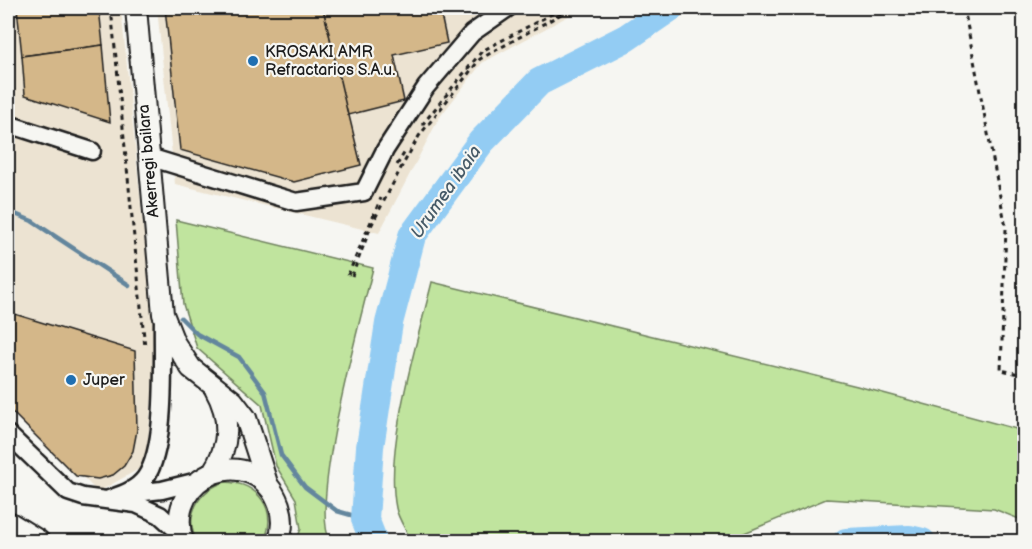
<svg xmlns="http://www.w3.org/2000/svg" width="1032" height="549" font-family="'Balsamiq Sans',sans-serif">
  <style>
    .built { fill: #ece3d2 }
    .green { fill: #c0e49e; stroke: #6e805d; stroke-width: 1.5 }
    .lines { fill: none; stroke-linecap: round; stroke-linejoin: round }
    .stream { stroke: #63869d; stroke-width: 4.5 }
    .river { stroke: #93ccf3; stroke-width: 28 }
    .building { fill: #d4b789; stroke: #1c1c1c; stroke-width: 1.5 }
    .minor-casing { stroke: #1c1c1c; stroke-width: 21 }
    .major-casing { stroke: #1c1c1c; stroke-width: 24 }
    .highway-casing { stroke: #1c1c1c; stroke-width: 28 }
    .path { stroke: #1c1c1c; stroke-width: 3; stroke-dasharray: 4.5 4.5; stroke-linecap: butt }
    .minor { stroke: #f6f6f2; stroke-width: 16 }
    .major { stroke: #f6f6f2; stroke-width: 20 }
    .highway { stroke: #f6f6f2; stroke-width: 24 }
    .poi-dot { fill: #1f6fb2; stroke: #f6f6f2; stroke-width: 2 }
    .labels { text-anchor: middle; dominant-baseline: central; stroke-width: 4.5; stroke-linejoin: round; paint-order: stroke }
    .poi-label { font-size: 16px; fill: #1c1c1c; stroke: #f6f6f2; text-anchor: start }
    .street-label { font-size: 16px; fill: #1c1c1c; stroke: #f6f6f2 }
    .water-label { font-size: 18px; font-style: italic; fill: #465a67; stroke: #f6f6f2 }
  </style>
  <rect width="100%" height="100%" fill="#f6f6f2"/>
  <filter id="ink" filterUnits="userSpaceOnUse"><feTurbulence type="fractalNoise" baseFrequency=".0167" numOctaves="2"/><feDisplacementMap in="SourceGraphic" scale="12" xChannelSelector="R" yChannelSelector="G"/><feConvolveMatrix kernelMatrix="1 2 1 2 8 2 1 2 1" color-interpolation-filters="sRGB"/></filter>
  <g filter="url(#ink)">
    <!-- built -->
    <g class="built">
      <path d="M8,8h113l35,344 -10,113 -48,27 -90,-88z"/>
      <path d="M157,8h426l-101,55 -43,55 -60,115 -204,-49z"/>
    </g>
    <!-- green -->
    <g class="green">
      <path d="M176,220l197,48c-12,50 -64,235 -43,273h-34l5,-12 -5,-30 -20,-33 -14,-61 -65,-57 -14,-44z"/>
      <path d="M432,282l425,104 167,45v90l-30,-12 -168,-10 -101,42h-314c-4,-10 -13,-22 -15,-33 -12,-60 21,-165 36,-226z"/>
      <path d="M225,482c34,1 53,28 39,59l-67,1c-14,-27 2,-52 28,-60z"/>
    </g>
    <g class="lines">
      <!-- stream -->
      <g class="stream">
        <path d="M8,211l24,10 97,64"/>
        <path d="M181,318l16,16 42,23 26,35 16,63 24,32 32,24 28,8"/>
      </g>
      <!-- river -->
      <g class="river">
        <path d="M374,542l-9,-23 5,-72 19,-124 23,-87 69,-94 58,-60 87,-44 44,-30"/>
        <path d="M846,542l63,-3 13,3"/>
      </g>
    </g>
    <!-- building -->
    <g class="building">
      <path d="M17,8h82l4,37 -81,11z"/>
      <path d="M165,8h158l38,157 -67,17 -114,-32z"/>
      <path d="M323,8h150l-32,7 6,28 -53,12 10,46 -56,14z"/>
      <path d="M103,45l7,77 -85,-27 -3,-39z"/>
      <path d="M8,312l127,39 2,79 -4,21 -9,15 -11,9 -15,4 -22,-3 -68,-68z"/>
    </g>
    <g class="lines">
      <!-- minor casing -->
      <g class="minor-casing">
        <g id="minor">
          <path d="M8,124l84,27"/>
          <path d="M149,157l147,45 68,-10 21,-42 41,-63 46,-54 36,-25"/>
          <path d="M8,434l60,58 15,5 53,7 24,11 20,18"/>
          <path d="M126,494l36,-4 36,-9"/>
          <path d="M109,499c14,-5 27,-9 36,-21 23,-31 17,-121 18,-161"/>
        </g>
      </g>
      <!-- major casing -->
      <g class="major-casing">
        <g id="major">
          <path d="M136,8l27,306 11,28 17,26 42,33 13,17 22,68"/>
          <path d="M212,473c18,-27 19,-56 3,-84"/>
          <path d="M183,542c-22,-70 73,-102 96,-37 4,12 4,25 -1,37"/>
        </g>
      </g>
      <!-- highway casing -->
      <g class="highway-casing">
        <path id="highway" d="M8,524l29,18"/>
      </g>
      <!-- path -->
      <g class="path">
        <path d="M111,8l34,339"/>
        <path d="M964,8l42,220 -5,142 23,5"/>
        <path d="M422,125l60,-74 81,-43"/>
        <path d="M397,165l9,-15"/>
        <path d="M348,275l33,-77"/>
        <path d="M352,276l19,-50 30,-58 18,-32 61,-77 92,-51"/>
        <path d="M155,534l6,8"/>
      </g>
      <!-- minor -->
      <use href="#minor" class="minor"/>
      <!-- major -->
      <use href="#major" class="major"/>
      <!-- highway -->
      <use href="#highway" class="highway"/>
    </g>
  </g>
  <!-- markers -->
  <g class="poi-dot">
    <circle cx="253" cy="61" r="6"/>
    <circle cx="71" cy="380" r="6"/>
  </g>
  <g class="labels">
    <!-- poi labels -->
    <g class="poi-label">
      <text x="265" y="52">KROSAKI AMR<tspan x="265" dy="18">Refractarios S.A.u.</tspan></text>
      <text x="83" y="380">Juper</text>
    </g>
    <!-- street labels -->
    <g class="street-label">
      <text transform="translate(149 161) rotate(-95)">Akerregi bailara</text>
    </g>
    <!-- water labels -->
    <g class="water-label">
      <text transform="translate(446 192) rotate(-55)">Urumea ibaia</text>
    </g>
  </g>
  <!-- margin -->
  <rect width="1032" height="549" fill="none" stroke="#f6f6f2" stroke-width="30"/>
  <rect x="15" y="15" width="1002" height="519" fill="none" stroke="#1c1c1c" stroke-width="2" filter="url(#ink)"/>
</svg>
